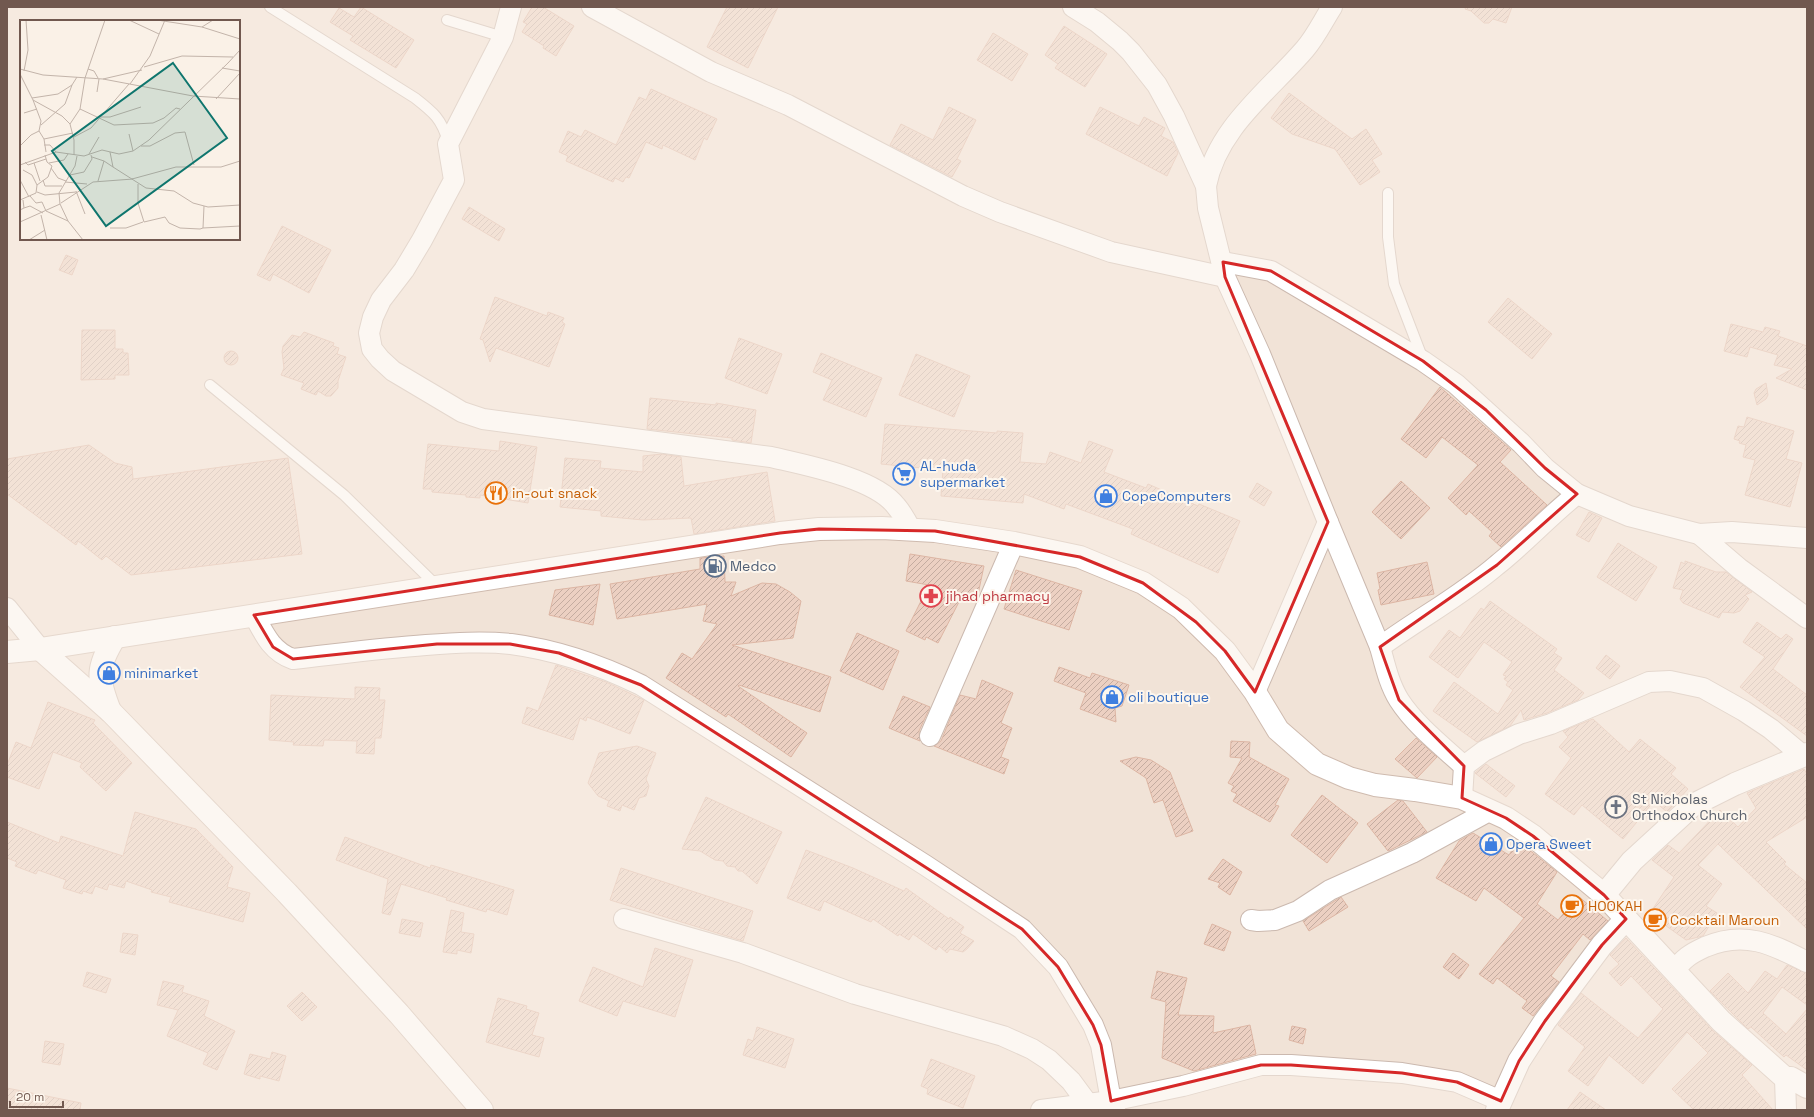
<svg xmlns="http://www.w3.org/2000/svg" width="1814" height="1117" font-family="'Space Grotesk',sans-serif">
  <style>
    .residential { fill: #f1e3d7; fill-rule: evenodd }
    .building { fill: url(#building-hatch); stroke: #ddb6a4 }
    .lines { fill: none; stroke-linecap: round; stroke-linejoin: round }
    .service-casing { stroke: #cbb9af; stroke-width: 12 }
    .minor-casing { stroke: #cbb9af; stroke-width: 22 }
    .tertiary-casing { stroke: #cbb9af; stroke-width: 24 }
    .secondary-casing { stroke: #cfbbaf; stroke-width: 24 }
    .service { stroke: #fff; stroke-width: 10 }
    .minor { stroke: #fff; stroke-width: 20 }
    .tertiary { stroke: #fff; stroke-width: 22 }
    .secondary { stroke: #fff; stroke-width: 22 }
    .marked { fill: none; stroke: #d62828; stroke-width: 3; stroke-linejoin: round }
    .labels { text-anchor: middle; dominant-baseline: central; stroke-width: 4; stroke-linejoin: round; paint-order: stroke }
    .shop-label { font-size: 14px; fill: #366cbe; stroke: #fdf6ed; text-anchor: start }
    .food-label { font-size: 14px; fill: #c56008; stroke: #fdf6ed; text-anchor: start }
    .service-label { font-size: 14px; fill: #4e5e75; stroke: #fdf6ed; text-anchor: start }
    .health-label { font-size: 14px; fill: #be3a42; stroke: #fdf6ed; text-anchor: start }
    .worship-label { font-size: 14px; fill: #5b616d; stroke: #fdf6ed; text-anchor: start }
    .inset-road { fill: none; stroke: #c3b4aa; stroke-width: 1 }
    .view { fill: #0f766e; fill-opacity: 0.15; stroke: #0f766e; stroke-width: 2 }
    .inset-edge { fill: none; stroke: #71584f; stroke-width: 2 }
  </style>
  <defs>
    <pattern id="building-hatch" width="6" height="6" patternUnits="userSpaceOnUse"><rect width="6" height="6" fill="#ecd0c2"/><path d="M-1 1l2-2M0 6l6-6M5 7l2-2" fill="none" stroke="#c4aca0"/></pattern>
  </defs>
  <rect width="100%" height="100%" fill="#faf1e7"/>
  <!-- residential -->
  <path class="residential" d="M7,7h1800v1103h-1800zM21,21h218v218h-218z"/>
  <!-- building -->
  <g class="building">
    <path d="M361,7l53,33 -18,28 -46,-28 3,-4 -23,-14 9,-14 15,9z"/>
    <path d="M532,7h11l31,19 -18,30 -13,-8 1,-2 -22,-14 5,-8 -4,-2z"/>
    <path d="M727,7h51l-30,61 -41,-21z"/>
    <path d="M1466,7h46l-6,16 -13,-4 -4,4h-5l-13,-12 -6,-2z"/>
    <path d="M1064,26l43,28 -22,33 -30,-19 3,-4 -13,-9z"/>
    <path d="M993,33l35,21 -16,27 -35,-21z"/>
    <path d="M651,89l66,30 -10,21 -3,-2 -9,22 -32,-15 -1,4 -16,-7 -17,36 -3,-1 -3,5 -8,-4 -2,4 -47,-21 2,-5 -9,-4 9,-21 13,6 4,-7 31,15 23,-48 7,3z"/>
    <path d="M1289,93l63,46 14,-10 16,25 -10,6 8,12 -20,13 -25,-36 -43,-15 -21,-16z"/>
    <path d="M949,107l27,13 -19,39 4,2 -9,16 -62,-32 11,-21 32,16z"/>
    <path d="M1100,107l39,19 5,-9 21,11 -4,8 12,6 5,11 -11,23 -81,-42z"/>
    <path d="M469,207l36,22 -6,12 -37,-22z"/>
    <path d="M282,226l49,24 -22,43 -36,-19 -3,7 -13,-6z"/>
    <path d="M66,255l12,5 -6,15 -13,-5z"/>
    <path d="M495,297l52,19 1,-4 16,6 -2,4 3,2 -16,43 -53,-19 -6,14 -7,-22 -3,-1z"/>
    <path d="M1508,298l44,36 -20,25 -44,-37z"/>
    <path d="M1731,324l32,8 2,-5 15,4 -2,5 29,10v44l-31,-12 16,-9 -18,-4 4,-10 -28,-8 -3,10 -23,-6z"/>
    <path d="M82,330h33v19h8v4h5l1,22h-14v4l-34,1z"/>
    <path d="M304,332l30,11 -1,3 6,2 -2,6 9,3 -8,24v7l-7,8h-5l-8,-5 -2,4 -15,-6 3,-6 -23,-8 3,-7 -2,-16 1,-6 9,-11 8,2z"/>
    <path d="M739,338l43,16 -15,40 -42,-16z"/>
    <circle cx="231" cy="358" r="7"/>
    <path d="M821,353l61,25 -16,39 -43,-17 9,-20 -19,-8z"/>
    <path d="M916,354l54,22 -16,41 -55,-22z"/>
    <path d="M1766,383l2,12 -2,4 -9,6 -3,-12 2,-4z"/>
    <path d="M1440,387l71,63 -11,12 47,43 -46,42 -12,-11 3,-4 -23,-21 -3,4 -18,-17 30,-33 -36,-28 -16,21 -25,-19z"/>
    <path d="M650,398l66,7v-2l40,7 -5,33 -19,-3v-2l-85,-9z"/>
    <path d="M1747,417l47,14 -8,28 16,4 -12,44 -45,-12 10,-35 -12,-3 3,-12 -7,-2 1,-2 -6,-2 4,-13 6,1z"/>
    <path d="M885,424l112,9v-2l26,2 -3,29 26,2 4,-12 31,11 8,-22 24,9 -9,22 42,16 2,-4 50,22 1,-2 41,17 -22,52 -87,-39 2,-5 -67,-25 -2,5 -40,-15 -1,9 -82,-7 2,-26 -62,-6z"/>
    <path d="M500,441l37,6 -9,56 -48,-8v3l-14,-1v-2l-34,-3v-3h-9l5,-45 71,7z"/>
    <path d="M89,445l26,18 17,4 1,12 155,-21 14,96 -171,21 -25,-19 -4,4 -24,-19 -2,4 -69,-51v-35z"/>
    <path d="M662,454l19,3 3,29 83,-14 8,49 -81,13 -3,-16 -48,2 -42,-4v-5l-41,-4 5,-49 36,3 -1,7 43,4v-16z"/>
    <path d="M1401,481l29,27 -29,31 -29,-27z"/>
    <path d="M1257,483l15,9 -8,14 -15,-9z"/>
    <path d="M1589,512l13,6 -13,24 -13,-7z"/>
    <path d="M1618,543l39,24 -21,34 -39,-24z"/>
    <path d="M910,554l74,12 -7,33 -15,-3 -24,47 -12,-6 -1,3 -19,-9 23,-46 -23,-4z"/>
    <path d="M724,556l1,26h11l-5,14 31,-13 14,1 14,8 11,9 -8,37 -61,7 99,32 -11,35 -81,-27 -1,1 69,47 -16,24 -63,-43 -2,3 -60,-39 16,-25 10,6 25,-35 -14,-3 4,-17 -90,15 -7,-35 90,-15v-11z"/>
    <path d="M1685,561l31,11h10l26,20 -7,3 4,4 -9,12 -6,2 -12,-1 -3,6 -36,-15 -3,-4 3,-9 -10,-2 8,-26 4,2z"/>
    <path d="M1427,562l7,32 -53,11 -3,-15 2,-1 -3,-16z"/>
    <path d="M1016,570l66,21 -13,39 -65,-21z"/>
    <path d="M600,584l-7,41 -44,-10 6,-25z"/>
    <path d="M1490,601l67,48 -3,4 8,5 -8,12 30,23 -6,7 -31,13 -23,7 -3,-10 -11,16 -33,16 -44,-31 21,-29 44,32 15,-24 -7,-5 2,-3 -4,-3 2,-3 -3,-1 9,-13 -28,-20 -26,36 -29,-21 20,-27 11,8 21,-30 3,2z"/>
    <path d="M1757,622l24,17 5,-5 7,5 -20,30 34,26v41l-67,-49 25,-30 -22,-15z"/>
    <path d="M857,633l42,18 -16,39 -43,-19z"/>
    <path d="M1606,655l14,11 -10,13 -14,-11z"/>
    <path d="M556,665l50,17 38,18 -14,34 -43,-17 -1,4 -6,-3 -7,22 -51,-17 5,-16 11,4z"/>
    <path d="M1059,667l31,11 2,-5 37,12 -7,21 -7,2 1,14 -36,-13 6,-16 -32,-12z"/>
    <path d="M982,680l31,13 -12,30 11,5 -11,29 8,3 -5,14 -70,-28 7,-5 19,-46 16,4z"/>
    <path d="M355,687l25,1 -1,12h6l-4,38h-6l-1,16 -18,-1 1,-12 -33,-1 -1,6 -30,-1 1,-3 -25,-2 2,-45 84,4z"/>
    <path d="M903,696l27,11 -11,24 1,10 -31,-13z"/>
    <path d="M48,702l47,18 -2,3 39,40 -26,28 -26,-24 2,-4 -29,-11 -14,37 -32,-12v-12l9,-23 15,6z"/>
    <path d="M1593,719l36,33 11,-13 36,29 -5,6 17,15 -21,23 -13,-11 -31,38 -41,-34 -8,10 -29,-21 26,-36 -12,-11 9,-10 -5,-6z"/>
    <path d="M1416,738l21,19 -20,21 -22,-19z"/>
    <path d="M1231,741l19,1 -1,15 40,22 -14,26 4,1 -9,16 -37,-21 4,-7 -6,-3 3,-5 -6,-3 14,-25 -12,-1z"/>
    <path d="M637,746l19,7 -10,26 3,7 -3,10 -7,2 -5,12 -12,-5 -2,6 -13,-5 2,-5 -11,-5 -10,-13 11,-30z"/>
    <path d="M1136,757l15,3 19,12 23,59 -17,6 -13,-37 -9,3 -8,-25 -26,-17z"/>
    <path d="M1486,764l29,22 -9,11 -31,-24z"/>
    <path d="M1804,769l3,5v43l-41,25 20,20 -2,2 23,19v46l-89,-85 -20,21 24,19 -16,22 11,7 -14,23 -17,4 -24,-17 -10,-13 22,-33 -22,-17 16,-15 11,8 41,-43 18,17 18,-19 -9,-15z"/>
    <path d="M1322,795l36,28 -31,40 -36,-28z"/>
    <path d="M706,797l76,35 -25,52 -15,-13h-4l-3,-4 -8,-1 -4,-5 -8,-1 -15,-9 -18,-2z"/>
    <path d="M1398,800l5,1 24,31 -39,19 -21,-27z"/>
    <path d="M135,812l61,17 37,38 -6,20 23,6 -7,29 -74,-20 2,-5 -20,-5 1,-2 -26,-9 -2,7 -15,-4 -2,6 -12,-4 -3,8 -9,-3 -1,3 -19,-6 3,-8 -28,-10 -2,4 -21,-8 2,-4 -10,-4v-36l52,21 2,-7 62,20z"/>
    <path d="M1473,833l36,22 9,-14 39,31 -20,32 21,16 20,-24 30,25 -18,19 -7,-6 -32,42 8,6 -26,34 -11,-8 5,-7 -30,-23 -4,6 -14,-10 45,-56 -40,-30 -8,13 -40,-23 23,-37z"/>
    <path d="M345,837l85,31 1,-3 83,25 -7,25 -20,-6 -1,3 -40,-12 1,-2 -46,-14 -11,31 -8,-2 6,-34 -52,-19z"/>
    <path d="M806,850l47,18 51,23 2,-3 43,31 1,-2 14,10 -4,6 14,8 -7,8 -4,3 -13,-3 -3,4 -8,-7 -3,4 -23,-16 -4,6 -10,-6 -1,2 -25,-17 -2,3 -47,-21 -4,10 -33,-13z"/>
    <path d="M1223,859l19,13 -12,23 -12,-8 2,-4 -12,-4z"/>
    <path d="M621,868l132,43 -10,30 -133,-41z"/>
    <path d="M1341,897l7,10 -39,24 -6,-10z"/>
    <path d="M451,910l13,3 -3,19 13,2 -3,19 -14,-3v4l-14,-2z"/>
    <path d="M402,919l21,4 -3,14 -21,-4z"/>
    <path d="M1212,924l19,8 -7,19 -20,-7z"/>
    <path d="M123,933l15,2 -3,20 -15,-3z"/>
    <path d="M1626,938l86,92 40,35 -10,10 31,35h-79l-22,-21 36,-36 -21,-21 -44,52 -34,-29 -21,31 -20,-15 17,-24 -27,-22 23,-32 57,45 25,-29 -32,-33 -10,10 -12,-13 10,-9 -9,-9z"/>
    <path d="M655,948l38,12 -18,57 -52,-16 -6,15 -38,-15 14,-34 50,20z"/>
    <path d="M1453,953l16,12 -10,14 -16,-12z"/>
    <path d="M1787,965l20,8v32l-25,-18 -19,26 23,21 21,-25v61l-21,-15 -2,2 -33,-30 -3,2 -38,-38 18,-18 20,20 17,-22 12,8z"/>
    <path d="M1157,971l30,7 -9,37 36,1 -1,17 37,-8 6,29 -62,17 -32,-13 4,-56 -15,-4z"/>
    <path d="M87,972l24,7 -5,14 -23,-7z"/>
    <path d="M163,981l21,5 -2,6 27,9 -5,15 31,15 -18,39 -14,-6 5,-11 -41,-17 11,-26 -21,-5z"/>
    <path d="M302,992l15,15 -15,14 -15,-15z"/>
    <path d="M498,998l29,8 -1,3 13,4 -7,22 12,3 -5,19 -53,-15z"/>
    <path d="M1292,1026l14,3 -3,15 -14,-4z"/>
    <path d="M757,1027l37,12 -9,29 -42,-13 5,-16 5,2z"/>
    <path d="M45,1041l19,3 -4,21 -18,-3z"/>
    <path d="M272,1052l14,4 -7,25 -19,-5v3l-16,-5 6,-20 20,5z"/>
    <path d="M931,1059l44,17 -12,32 -36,-14 1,-5 -7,-3z"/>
    <path d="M7,1088l74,15 -1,7h-73z"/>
    <path d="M1580,1092l26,18h-39z"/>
  </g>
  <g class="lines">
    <!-- service casing -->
    <g class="service-casing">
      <g id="service">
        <path d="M270,7l145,91c18,14 27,21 33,44"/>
        <path d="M447,20l56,17"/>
        <path d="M1388,193v44l6,47 28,73"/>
        <path d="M210,385l134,110 93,91"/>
      </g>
    </g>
    <!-- minor casing -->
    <g class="minor-casing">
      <g id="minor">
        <path d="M511,7l-8,30 -55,107 6,36 -32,60 -18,30 -23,30 -8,17 -4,16 3,16 8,10 13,12 69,41 21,7 288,38c34,8 104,21 125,49 6,7 11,16 15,24"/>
        <path d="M592,7l119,65 77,33 175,91 37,16 111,40 114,25"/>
        <path d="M1073,7l24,15 23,19 11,11 26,33 17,31 32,70 2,22 17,69 35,77 68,168 -73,170"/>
        <path d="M1206,186c11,-58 63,-95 99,-137 11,-13 18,-28 27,-42"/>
        <path d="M1223,262l48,9 152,90 33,23 65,59 24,25 32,26 52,22 70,18 33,-2 75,6"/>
        <path d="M1328,522l52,125c38,-28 81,-51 117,-82 28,-22 52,-49 80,-71"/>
        <path d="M1699,534l41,35 67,49"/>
        <path d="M7,608l33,41"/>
        <path d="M254,615c10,19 18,37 39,44 45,-5 89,-11 133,-14 28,-2 57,-4 85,-1 46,6 89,21 130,41l284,180 97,64 36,38 35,58 8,20 10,56 4,9"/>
        <path d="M1380,647c5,18 9,37 19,53 16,25 43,46 65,66"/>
        <path d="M930,736l84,-193"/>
        <path d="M1462,798l2,-32 20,-15 35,-17 32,-10 98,-42 21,-1 33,7 41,23 27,18 31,26"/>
        <path d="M624,919l119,34 112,41 148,42 29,13 17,11 22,21 17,23"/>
        <path d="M1251,920l7,1 17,-1 23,-9 32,-21 82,-37 77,-42"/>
        <path d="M1674,971c10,-13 16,-17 31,-24 39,-17 67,-3 102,15"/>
        <path d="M1785,1078l1,32"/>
        <path d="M1041,1110l70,-9 72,-15 78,-21h30l111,8 55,9 44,19"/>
      </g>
    </g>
    <!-- tertiary casing -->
    <g class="tertiary-casing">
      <g id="tertiary">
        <path d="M1604,895l28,-34 61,-56 42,-21 72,-30"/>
        <path d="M1497,1110l22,-49 26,-40 57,-76 24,-26"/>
      </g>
    </g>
    <!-- secondary casing -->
    <g class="secondary-casing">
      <g id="secondary">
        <path d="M40,649l71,63 176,181 112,121 83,96"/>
        <path d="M7,652l33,-3 740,-116 39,-4 63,-1 53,3 79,12 66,14 63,26 38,25 44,43 30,41 23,38 39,34 32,14 26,7 40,5 47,8 44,20 27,18 71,59 117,126 64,57h6l16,9"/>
        <path d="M110,711c-13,-33 -14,-43 5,-74"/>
      </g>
    </g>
    <!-- service -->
    <use href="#service" class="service"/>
    <!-- minor -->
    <use href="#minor" class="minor"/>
    <!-- tertiary -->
    <use href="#tertiary" class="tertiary"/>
    <!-- secondary -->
    <use href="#secondary" class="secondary"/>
  </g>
  <!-- marked area -->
  <path d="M0 0H1814V1117H0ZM1223,262l48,9 152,90 63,49 59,58 32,26 -80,71 -117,82 19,53 65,66 -2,32 44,20 27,18 71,59 22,24 -24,26 -57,76 -26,40 -18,40 -44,-19 -55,-9 -111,-8h-30l-150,36 -10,-56 -8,-20 -35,-58 -36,-38 -381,-244 -82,-32 -49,-9h-73l-144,15 -20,-12 -19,-32 526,-82 39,-4 116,2 145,26 63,26 53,39 29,29 30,41 73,-170 -103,-245z" fill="#faf1e7" fill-opacity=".55" fill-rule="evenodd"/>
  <path class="marked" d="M1223,262l48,9 152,90 63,49 59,58 32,26 -80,71 -117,82 19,53 65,66 -2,32 44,20 27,18 71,59 22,24 -24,26 -57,76 -26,40 -18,40 -44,-19 -55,-9 -111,-8h-30l-150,36 -10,-56 -8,-20 -35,-58 -36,-38 -381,-244 -82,-32 -49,-9h-73l-144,15 -20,-12 -19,-32 526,-82 39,-4 116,2 145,26 63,26 53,39 29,29 30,41 73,-170 -103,-245z"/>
  <!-- icons -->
  <defs>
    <g id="supermarket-ring" transform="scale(1.15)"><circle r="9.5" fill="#fdf6ed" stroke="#3f7fe0" stroke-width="1.5"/><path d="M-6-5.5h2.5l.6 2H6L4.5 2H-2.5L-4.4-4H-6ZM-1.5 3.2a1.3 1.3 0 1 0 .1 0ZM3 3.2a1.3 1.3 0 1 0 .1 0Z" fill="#3f7fe0"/></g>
    <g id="restaurant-ring" transform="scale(1.15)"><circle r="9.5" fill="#fdf6ed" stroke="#e8710a" stroke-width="1.5"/><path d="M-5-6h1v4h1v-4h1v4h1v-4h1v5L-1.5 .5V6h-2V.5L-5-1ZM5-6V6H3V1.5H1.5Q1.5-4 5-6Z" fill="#e8710a"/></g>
    <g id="shop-ring" transform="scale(1.15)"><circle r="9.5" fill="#fdf6ed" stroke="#3f7fe0" stroke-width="1.5"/><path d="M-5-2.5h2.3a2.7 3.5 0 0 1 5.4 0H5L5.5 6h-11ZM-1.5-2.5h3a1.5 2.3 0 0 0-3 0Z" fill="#3f7fe0"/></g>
    <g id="fuel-ring" transform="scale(1.15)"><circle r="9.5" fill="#fdf6ed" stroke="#5c6f8a" stroke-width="1.5"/><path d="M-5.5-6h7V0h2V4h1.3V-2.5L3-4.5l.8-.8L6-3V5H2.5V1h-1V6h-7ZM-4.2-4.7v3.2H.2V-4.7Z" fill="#5c6f8a"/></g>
    <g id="pharmacy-ring" transform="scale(1.15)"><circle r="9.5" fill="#fdf6ed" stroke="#e0444e" stroke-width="1.5"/><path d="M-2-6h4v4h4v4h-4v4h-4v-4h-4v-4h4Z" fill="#e0444e"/></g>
    <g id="church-ring" transform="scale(1.15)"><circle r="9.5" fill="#fdf6ed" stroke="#6b7280" stroke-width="1.5"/><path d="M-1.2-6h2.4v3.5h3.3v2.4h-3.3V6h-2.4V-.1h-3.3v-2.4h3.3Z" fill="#6b7280"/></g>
    <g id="cafe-ring" transform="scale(1.15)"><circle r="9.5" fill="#fdf6ed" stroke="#e8710a" stroke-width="1.5"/><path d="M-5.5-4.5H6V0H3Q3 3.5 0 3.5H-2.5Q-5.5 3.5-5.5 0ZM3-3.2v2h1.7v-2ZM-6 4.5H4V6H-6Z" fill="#e8710a"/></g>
  </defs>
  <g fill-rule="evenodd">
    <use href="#supermarket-ring" x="904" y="474"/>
    <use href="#restaurant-ring" x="496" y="493"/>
    <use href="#shop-ring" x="1106" y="496"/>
    <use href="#fuel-ring" x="715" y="566"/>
    <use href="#pharmacy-ring" x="931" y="596"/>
    <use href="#shop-ring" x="109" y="673"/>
    <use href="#shop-ring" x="1112" y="697"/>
    <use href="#church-ring" x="1616" y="807"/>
    <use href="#shop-ring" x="1491" y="844"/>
    <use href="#cafe-ring" x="1572" y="906"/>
    <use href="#cafe-ring" x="1655" y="920"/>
  </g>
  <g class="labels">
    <!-- shop labels -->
    <g class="shop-label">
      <text x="920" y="466">AL-huda<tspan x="920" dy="16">supermarket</tspan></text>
      <text x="1122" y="496">CopeComputers</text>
      <text x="124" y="673">minimarket</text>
      <text x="1128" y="697">oli boutique</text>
      <text x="1506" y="844">Opera Sweet</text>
    </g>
    <!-- food labels -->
    <g class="food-label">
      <text x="512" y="493">in-out snack</text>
      <text x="1588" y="906">HOOKAH</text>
      <text x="1670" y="920">Cocktail Maroun</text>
    </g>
    <!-- service labels -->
    <g class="service-label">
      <text x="730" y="566">Medco</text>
    </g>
    <!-- health labels -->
    <g class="health-label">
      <text x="946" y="596">jihad pharmacy</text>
    </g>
    <!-- worship labels -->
    <g class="worship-label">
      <text x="1632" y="799">St Nicholas<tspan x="1632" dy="16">Orthodox Church</tspan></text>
    </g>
  </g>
  <!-- overview -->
  <g transform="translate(20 20)">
    <rect width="220" height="220" fill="#faf1e7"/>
    <path class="inset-road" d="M109,0l30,14M137,0l45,7 38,12M182,7l11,-7M208,43l12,-13M124,47l38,-11 51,1M202,48l18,3M0,49l23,6 60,4 90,17M68,49l6,2 4,7M4,51l4,-21 -2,-30M0,54l13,26 29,16 8,8 4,16v15M83,59l39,-9M110,64l20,-28 15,-36M77,72l2,-13M173,76l47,3M12,78l26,-4 14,-9 5,-8M196,79l24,-26M13,80l8,21 -2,10M60,89l34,16 39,-2 11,-5 12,-10 4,1M4,93l13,-4M81,97h9l31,-10M50,104l10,-15 5,-31 20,-58M21,105l24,-21 7,-19M19,111l5,8 2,13M109,114l4,17M54,117l17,-9 38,-44M24,119l29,-6M24,125h6l6,7M0,126l11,-11 8,-4M121,126h9l25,-13 10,-1 9,33M90,132l3,15 33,21 28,3 19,12 15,4 32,-2M69,134l10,-17M57,136l-2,10 -16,27 1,11 8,17 15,19M72,137l12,4M5,142l3,3 18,-6M14,143l6,18M29,143l15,-3 4,-6M0,145l36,-13 28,4 18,-6 17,4 14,-3 16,-11 80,-78M31,148l7,10 8,3M3,150l9,5 5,10M50,155l14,-3 8,-13 -1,-4M112,159l44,-12h45l19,-6M0,160l9,17M23,160l2,6h17M78,161l6,-20 9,6M45,162l22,2M118,164v19l6,19 21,-5 4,6 11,5 20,1 3,-1 1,-22M56,171l9,23M17,172l8,3 31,-3M10,176l6,7 6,-1 4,9M0,180l16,-7 1,-8 11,-8 4,-11 -5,-4 -2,-7M41,183l32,-21 40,-3M4,188l6,-2 13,7M0,190l4,-2 -1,-8M26,191l22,10M21,195l6,25M0,202l40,-18M90,208h16l17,-6M183,208l37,-2M9,220l16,-10"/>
    <path class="view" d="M153,43l54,75 -121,88 -54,-75z"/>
    <rect width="220" height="220" class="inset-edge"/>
  </g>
  <!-- border -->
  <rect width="1814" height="1117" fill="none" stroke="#71584f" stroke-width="16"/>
  <!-- scale -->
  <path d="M10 1101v6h53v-6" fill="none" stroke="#71584f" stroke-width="2"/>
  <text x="16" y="1101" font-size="12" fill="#71584f" stroke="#fdf6ed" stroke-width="3" paint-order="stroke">20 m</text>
</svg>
